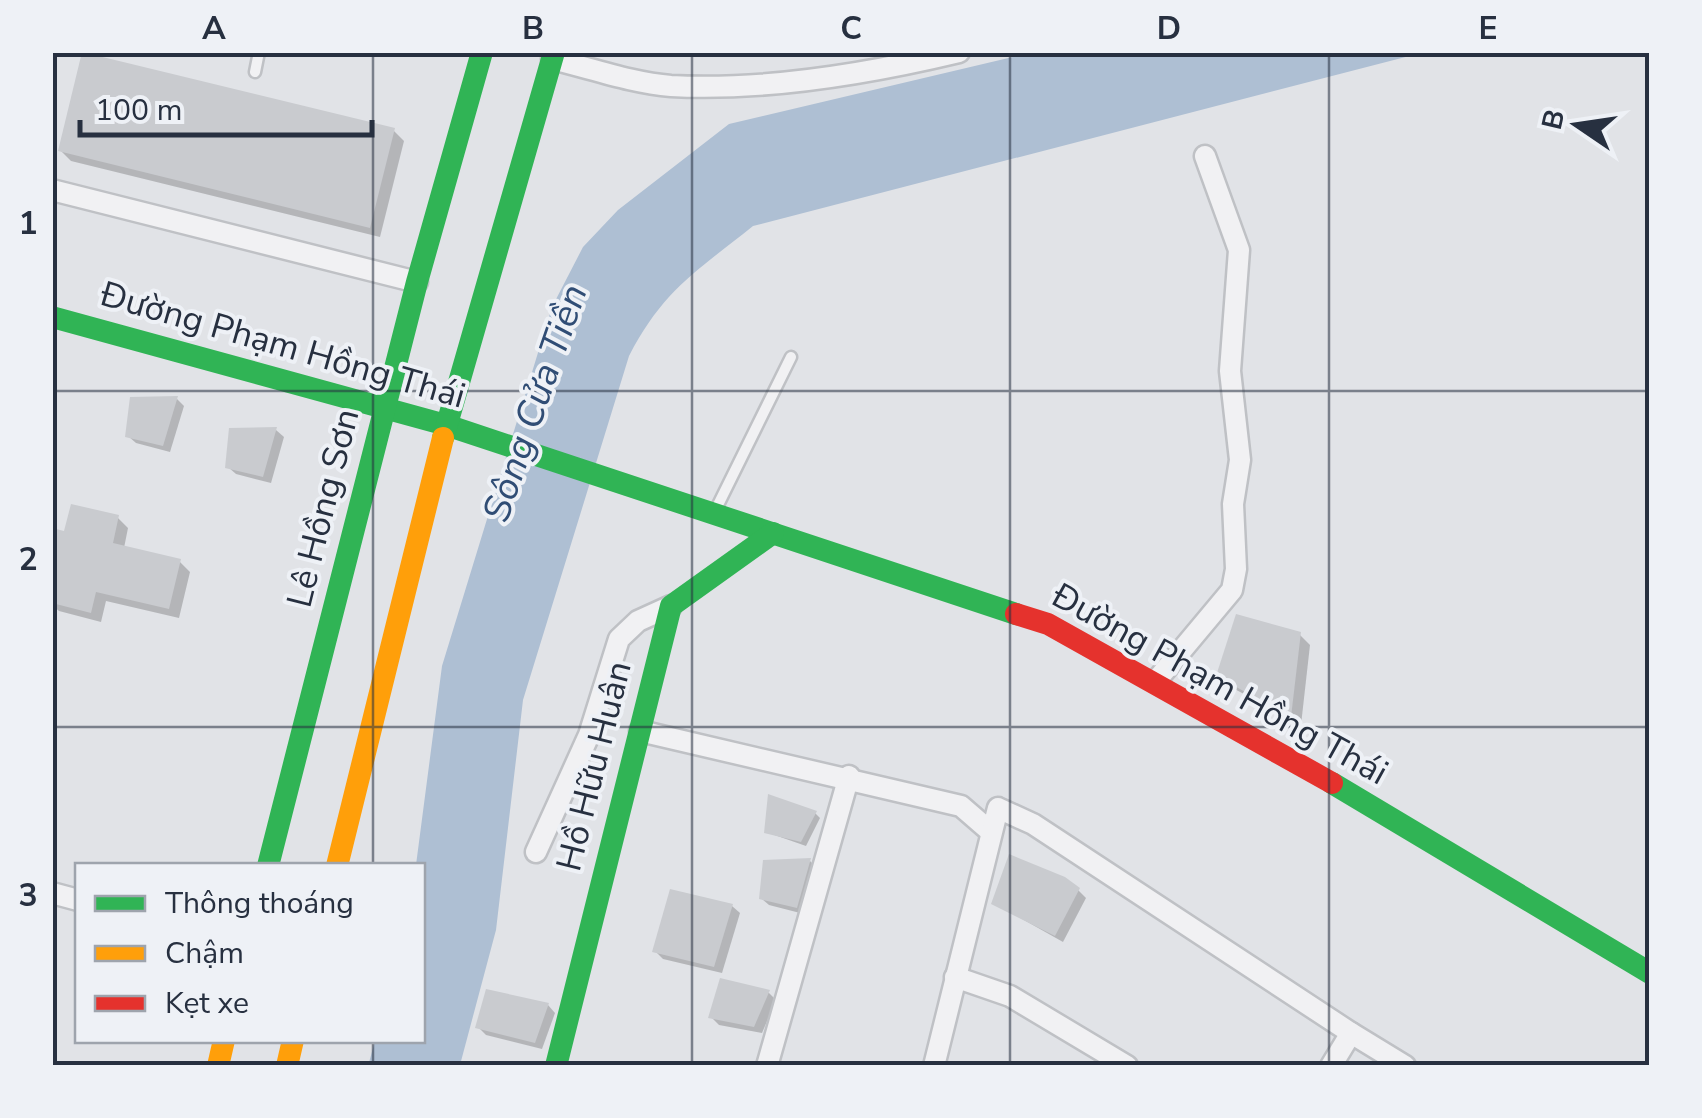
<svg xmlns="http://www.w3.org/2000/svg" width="1702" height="1118" font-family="'Nunito Sans',sans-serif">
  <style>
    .water { fill: #aebfd3 }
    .shadow { fill: #0003 }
    .building { fill: #c9cbcf }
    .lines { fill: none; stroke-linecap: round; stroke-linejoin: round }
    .lane-casing { stroke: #bfc1c5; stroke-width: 15 }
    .street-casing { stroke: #bfc1c5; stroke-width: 25 }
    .lane { stroke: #f1f1f3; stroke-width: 10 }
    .street { stroke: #f1f1f3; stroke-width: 20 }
    .fast { stroke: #30b455; stroke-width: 22 }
    .slow { stroke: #ff9f0a; stroke-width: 22 }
    .jam { stroke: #e5322d; stroke-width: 22 }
    .grid { fill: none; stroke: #273040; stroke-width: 2.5; stroke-opacity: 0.55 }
    .labels { text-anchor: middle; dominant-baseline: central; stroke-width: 8; stroke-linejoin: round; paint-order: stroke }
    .street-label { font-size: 35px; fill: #273040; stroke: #eef1f6 }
    .water-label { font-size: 38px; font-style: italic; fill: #304d75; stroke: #eef1f6 }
    .neatline { fill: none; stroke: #273040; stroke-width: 4 }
    .grid-label { font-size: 32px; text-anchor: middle; font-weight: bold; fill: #273040 }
  </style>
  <rect width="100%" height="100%" fill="#e1e3e7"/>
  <!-- water -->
  <path class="water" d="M1030,53h391l-668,173c-56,45 -90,64 -124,130l-106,344 -27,230 -36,135 -92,1 7,-25 47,-1v-174l-6,-1 26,-199 110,-359 31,-60 35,-37 111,-86z"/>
  <!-- shadow -->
  <g class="shadow">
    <path d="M393,130l11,11 -24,96 -309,-76 -10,-10z"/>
    <path d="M177,399l7,7 -14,46 -34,-9 -8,-7z"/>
    <path d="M276,430l8,7 -13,46 -35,-9 -8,-7 4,-36z"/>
    <path d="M118,518l10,10 -4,20 56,14 10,10 -11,46 -73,-17 -5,21 -42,-11 -7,-6v-73l14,2z"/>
    <path d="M1299,634l11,11 -9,80 -72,-39 -11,-11z"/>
    <path d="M815,813l5,5 -14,28 -40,-14z"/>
    <path d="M810,861l7,7 -13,46 -35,-9 -8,-7z"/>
    <path d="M1078,890l8,8 -23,44 -69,-39z"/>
    <path d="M732,906l8,7 -18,60 -59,-14 -8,-8z"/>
    <path d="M722,981l47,12 7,7 -14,33 -43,-8 -8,-8z"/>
    <path d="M548,1005l7,8 -13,36 -56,-14 -8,-8z"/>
    <path d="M199,1063l3,3h-44v-2z"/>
  </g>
  <!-- building -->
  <g class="building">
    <path d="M82,52l313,76 -25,100 -312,-77z"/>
    <path d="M178,396l-15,50 -38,-9 5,-40z"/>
    <path d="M277,427l-14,50 -38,-9 4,-40z"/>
    <path d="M71,504l48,11 -6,28 68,16 -12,50 -73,-17 -5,21 -39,-10v-75l12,3z"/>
    <path d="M1236,614l65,18 -10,85 -75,-41z"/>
    <path d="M768,794l49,17 -16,31 -37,-9z"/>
    <path d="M1009,854l56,23 15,11 -25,48 -64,-32z"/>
    <path d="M811,858l-14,50 -38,-9 4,-39z"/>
    <path d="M670,889l63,15 -19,63 -62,-15z"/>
    <path d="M720,978l50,12 -16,37 -46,-9z"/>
    <path d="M486,989l63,14 -14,40 -60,-15z"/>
  </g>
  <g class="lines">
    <!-- lane casing -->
    <g class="lane-casing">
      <g id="lane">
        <path d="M255,72l4,-20"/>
        <path d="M716,509l75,-152"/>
      </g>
    </g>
    <!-- street casing -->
    <g class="street-casing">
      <g id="street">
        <path d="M552,59c38,9 80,24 119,27 95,5 196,-12 288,-34"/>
        <path d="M52,190l365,92"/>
        <path d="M1156,681l76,-91 4,-21 -3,-65 7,-44 -10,-89 9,-121 -34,-94"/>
        <path d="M640,731l321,75 30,26"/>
        <path d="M536,852l53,-117 30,-96 19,-18 33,-15"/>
        <path d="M52,893l26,7"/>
        <path d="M955,977l55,19 117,70"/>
        <path d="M1351,1033l54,33"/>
        <path d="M767,1066l82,-290"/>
        <path d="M934,1066l64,-258 35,16 318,209 -20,33"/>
      </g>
    </g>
    <!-- lane -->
    <use href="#lane" class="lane"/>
    <!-- street -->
    <use href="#street" class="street"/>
    <!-- fast -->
    <g class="fast">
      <path d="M52,317l394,108 570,189"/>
      <path d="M443,438l111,-386"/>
      <path d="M1332,783l318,190"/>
      <path d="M268,866l149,-584 65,-230"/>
      <path d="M556,1066l115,-460 102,-73"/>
    </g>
    <!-- slow -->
    <g class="slow">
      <path d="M337,866l106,-428"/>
      <path d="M218,1066l6,-26"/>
      <path d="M287,1066l6,-26"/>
    </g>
    <!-- jam -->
    <path class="jam" d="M1016,614l32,10 284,159"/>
  </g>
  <!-- grid -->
  <path class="grid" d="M373,52v814M692,52v1014M1010,52v1014M1329,52v1014M52,391h1598M52,727h1598M373,1040v26"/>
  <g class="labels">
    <!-- street labels -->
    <g class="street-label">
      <text transform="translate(283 345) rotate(16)">Đường Phạm Hồng Thái</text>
      <text transform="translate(323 508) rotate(-76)">Lê Hồng Sơn</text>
      <text transform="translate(1220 684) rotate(29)">Đường Phạm Hồng Thái</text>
      <text transform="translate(594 766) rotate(-76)">Hồ Hữu Huân</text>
    </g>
    <!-- water labels -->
    <g class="water-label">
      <text transform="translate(535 403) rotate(-71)">Sông Cửa Tiền</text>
    </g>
  </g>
  <!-- border -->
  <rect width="1702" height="1118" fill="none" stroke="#eef1f6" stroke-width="110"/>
  <!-- legend -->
  <rect x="75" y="863" width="350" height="180" fill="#eef1f6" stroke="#9ea4ad" stroke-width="2.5"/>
  <rect x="95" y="896" width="50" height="15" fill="#30b455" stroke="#9ea4ad" stroke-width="2.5"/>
  <text x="165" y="913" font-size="30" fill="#273040">Thông thoáng</text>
  <rect x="95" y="946" width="50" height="15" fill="#ff9f0a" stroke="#9ea4ad" stroke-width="2.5"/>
  <text x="165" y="963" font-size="30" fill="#273040">Chậm</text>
  <rect x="95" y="996" width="50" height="15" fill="#e5322d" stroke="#9ea4ad" stroke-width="2.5"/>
  <text x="165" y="1013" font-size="30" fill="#273040">Kẹt xe</text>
  <!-- north arrow -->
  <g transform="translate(1577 125) rotate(283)" stroke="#eef1f6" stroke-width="8" paint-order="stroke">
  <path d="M0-8L18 38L0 25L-18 38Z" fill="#273040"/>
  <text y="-15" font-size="28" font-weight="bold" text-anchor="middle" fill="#273040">B</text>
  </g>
  <!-- scale -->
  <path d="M80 120v15h292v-15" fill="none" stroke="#273040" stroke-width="5"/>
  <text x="95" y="120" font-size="30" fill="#273040" stroke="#eef1f6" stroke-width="8" paint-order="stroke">100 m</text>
  <rect x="55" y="55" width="1592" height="1008" class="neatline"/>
  <g class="grid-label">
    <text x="214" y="39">A</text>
    <text x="533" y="39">B</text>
    <text x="851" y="39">C</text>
    <text x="1169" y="39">D</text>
    <text x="1488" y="39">E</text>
    <text x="28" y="234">1</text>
    <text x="28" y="570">2</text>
    <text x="28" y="906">3</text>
  </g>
</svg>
